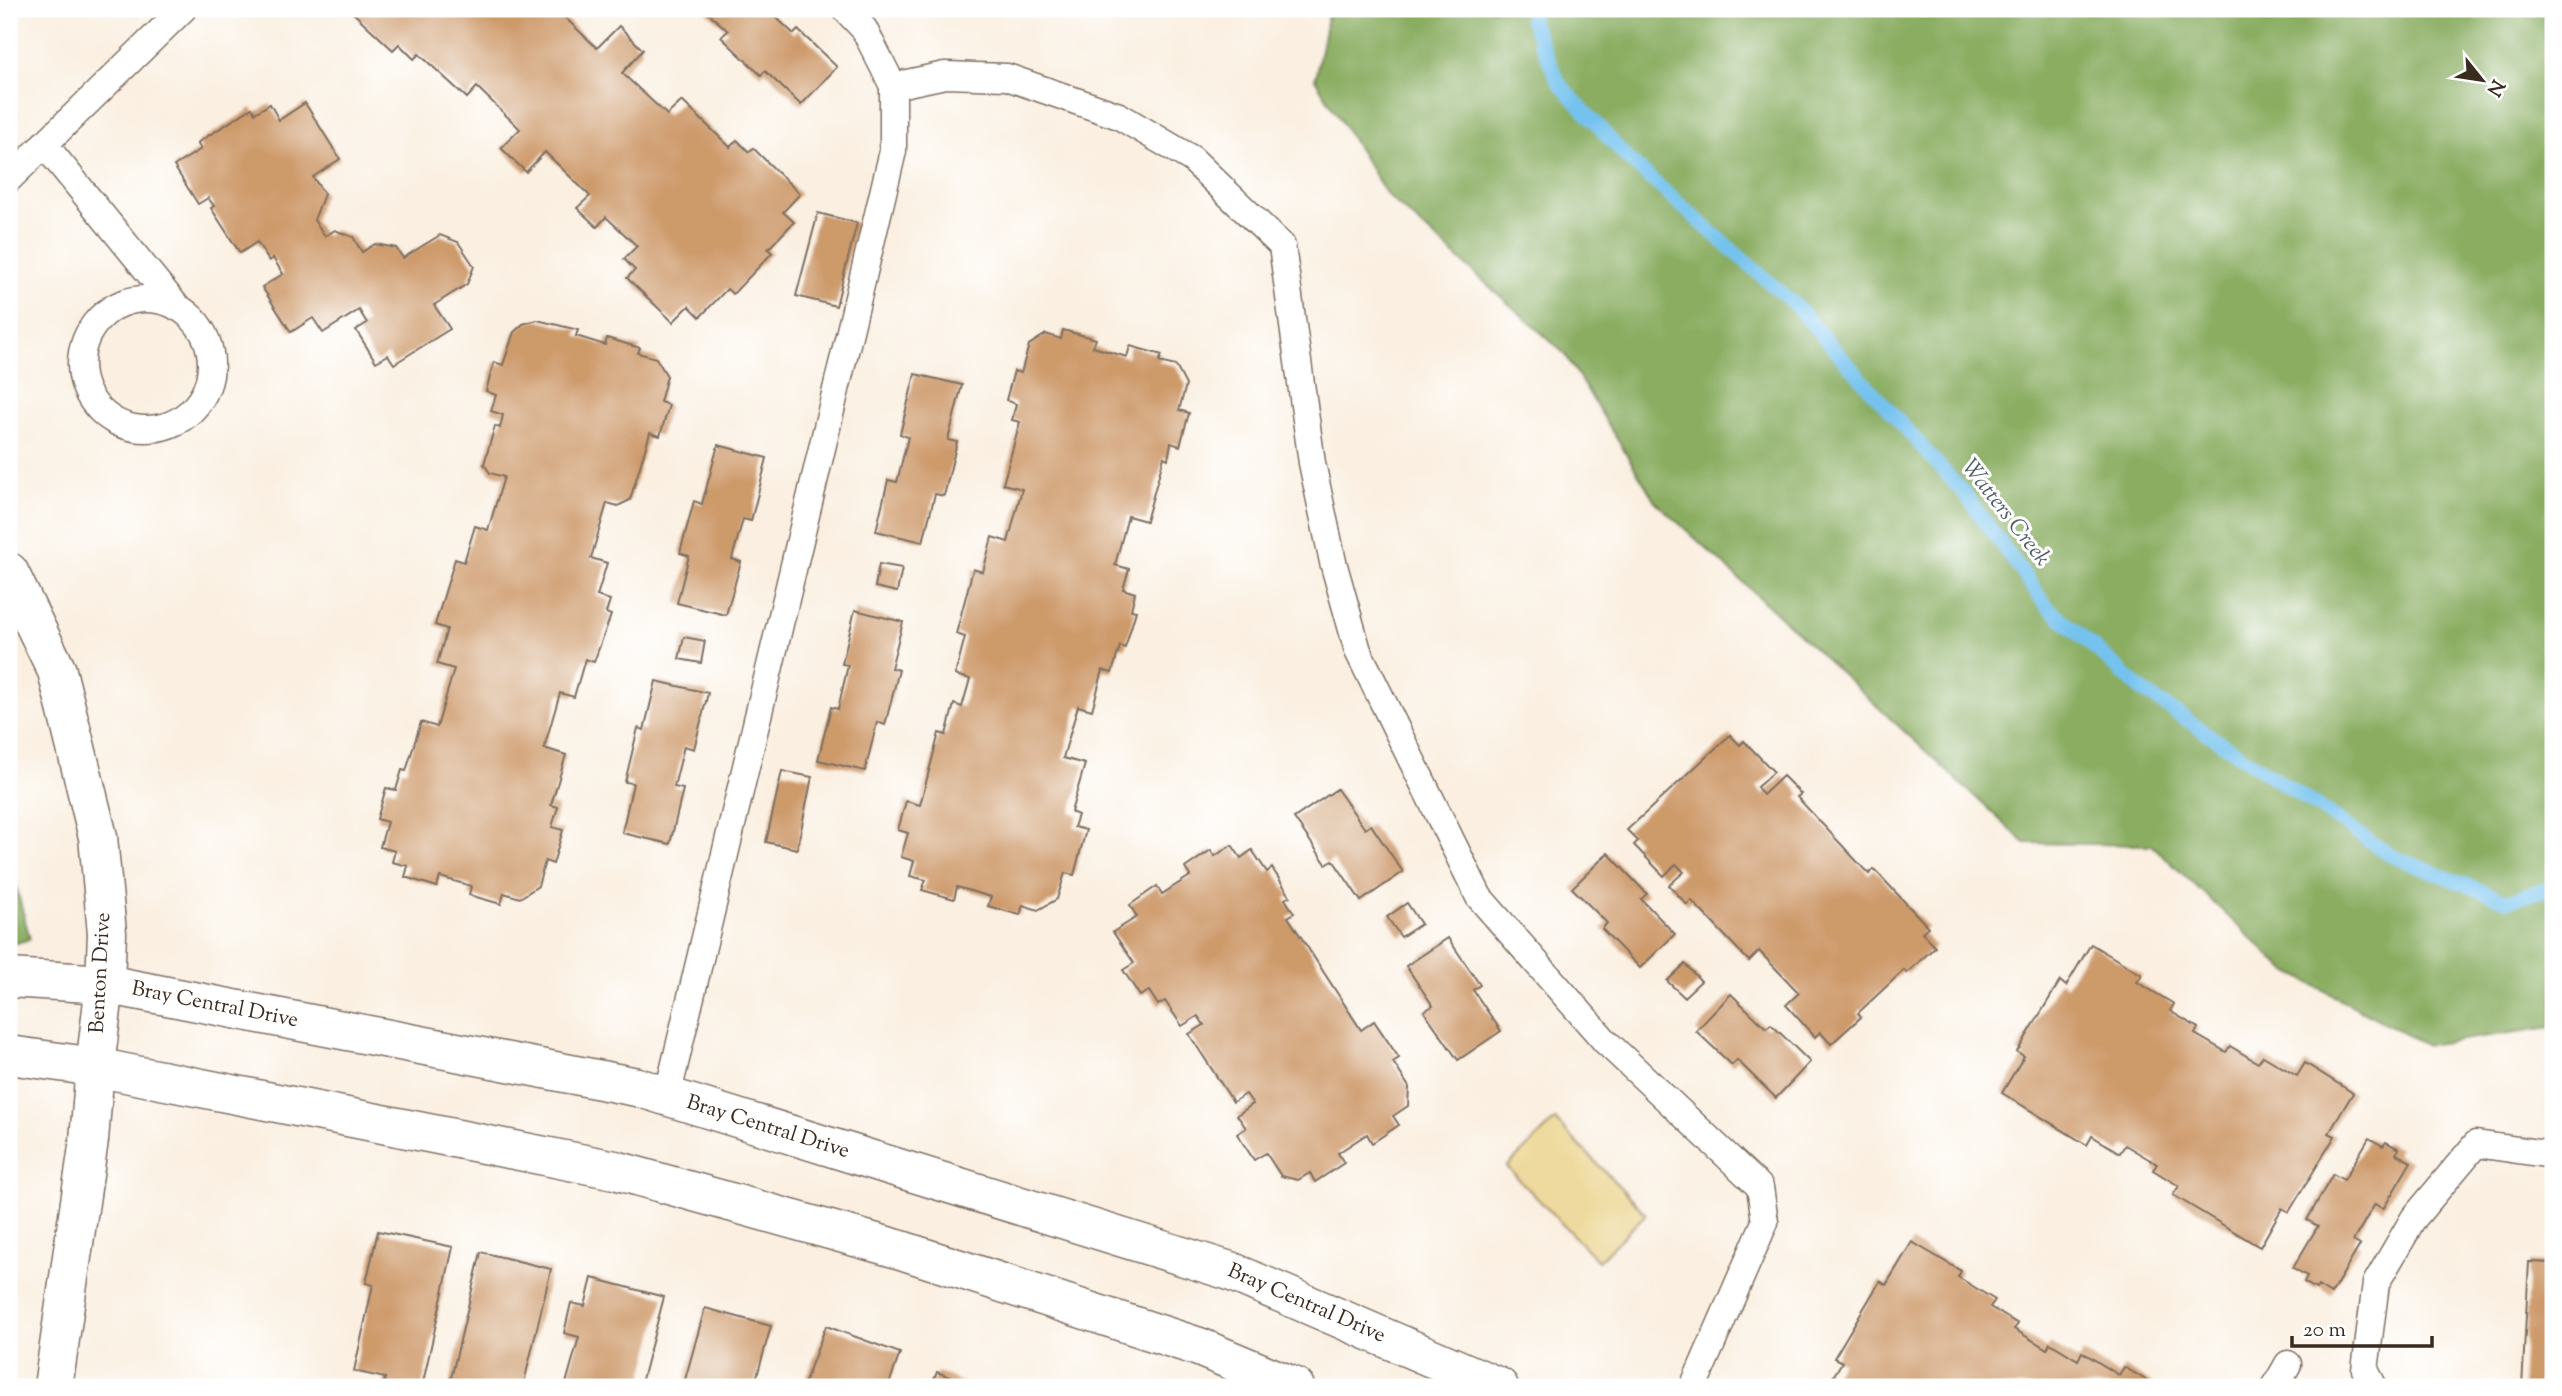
<svg xmlns="http://www.w3.org/2000/svg" width="2562" height="1396" font-family="'Sorts Mill Goudy',serif">
  <style>
    .forest { fill: #8aad62; stroke: #626c40; stroke-width: 2 }
    .sand { fill: #eeda9e; stroke: #94825e; stroke-width: 2 }
    .lines { fill: none; stroke-linecap: round; stroke-linejoin: round }
    .stream { stroke: #74c2ef; stroke-width: 14 }
    .building { fill: #cd9a6a }
    .lane-casing { stroke: #7e6f62; stroke-width: 29 }
    .street-casing { stroke: #7e6f62; stroke-width: 41 }
    .secondary-casing { stroke: #7e6f62; stroke-width: 41 }
    .lane { stroke: #fff; stroke-width: 26 }
    .street { stroke: #fff; stroke-width: 38 }
    .secondary { stroke: #fff; stroke-width: 38 }
    .labels { text-anchor: middle; dominant-baseline: central; stroke-width: 6; stroke-linejoin: round; paint-order: stroke }
    .street-label { font-size: 21px; fill: #3b2a1e; stroke: #fff }
    .water-label { font-size: 23px; font-style: italic; fill: #4f5f67; stroke: #fff }
  </style>
  <rect width="100%" height="100%" fill="#fff"/>
  <filter id="ink" filterUnits="userSpaceOnUse"><feTurbulence type="fractalNoise" baseFrequency=".0143" numOctaves="2"/><feDisplacementMap in="SourceGraphic" scale="14" xChannelSelector="R" yChannelSelector="G"/><feConvolveMatrix kernelMatrix="1 2 1 2 8 2 1 2 1" color-interpolation-filters="sRGB"/></filter>
  <filter id="wash" filterUnits="userSpaceOnUse"><feTurbulence type="fractalNoise" baseFrequency=".00686" numOctaves="4" result="noise"/><feDisplacementMap in="SourceGraphic" scale="28" xChannelSelector="R" yChannelSelector="G"/><feGaussianBlur stdDeviation="1.57" result="paint"/><feColorMatrix in="noise" values="0 0 0 0 0 0 0 0 0 0 0 0 0 0 0 0 0 1.4 0 .05"/><feComposite in="paint" operator="in"/></filter>
  <g filter="url(#wash)">
    <rect width="100%" height="100%" fill="#faefe0"/>
    <!-- forest -->
    <g class="forest">
      <path d="M1329,9h1224v1018l-127,18 -142,-76 -132,-124 -127,-2 -370,-342 -90,-147 -178,-159 -72,-116z"/>
      <path d="M9,860l21,79 -21,6z"/>
    </g>
    <!-- sand -->
    <path class="sand" d="M1555,1120l91,94 -48,47 -91,-94z"/>
    <g class="lines">
      <!-- stream -->
      <path class="stream" d="M1532,9l-1,11 28,63 70,77 165,144 173,193 79,108 97,86 249,165 115,45 46,-14"/>
    </g>
    <g id="blocks">
      <!-- building -->
      <g class="building">
        <path d="M349,9h207l41,39 22,-22 24,24 -21,23 45,42 15,-14 48,46 7,-7 12,12 4,-4 47,46 -17,18 11,10 -26,27 4,4 -39,41 -6,-5 -27,28 -11,-11 -16,16 -46,-44 8,-8 -11,-11 13,-13 -31,-29 -9,10 -20,-19 13,-12 -45,-44 -19,20 -25,-24 19,-19 -43,-42 -10,11 -48,-44 -5,5 -15,-15 -6,6z"/>
        <path d="M704,9h63l27,25 4,-4 39,37 -36,38 -36,-34 -4,4 -40,-38 7,-6z"/>
        <path d="M305,103l35,56 -27,18 11,17 -10,26 11,16 10,-6 18,7 9,15 13,-8 21,4 7,10 37,-23 18,7 16,24 -7,18 -33,21 16,24 -56,35 -6,-9 -12,7 -20,-32 11,-7 -8,-13 -36,23 -10,-15 -22,14 -29,-45 21,-13 -10,-16 -4,3 -12,-19 -17,11 -29,-45 3,-2 -6,-8 -10,6 -24,-38 27,-17 -4,-6 55,-35 3,5 15,-9 9,16z"/>
        <path d="M818,213l39,10 -21,83 -40,-10z"/>
        <path d="M537,320l41,10 -2,6 29,9 2,-7 33,10 -2,5 18,5 11,18 -7,26 9,3 -9,31 -10,-3 -20,67 -12,6 -11,-3 -16,55 16,5 -10,33 13,4 -4,13 5,2 -17,47 -9,-3 -11,38 -14,-4 -16,55 22,7 -15,50 7,2 -6,20 11,3 -10,34 -8,-3 -7,25 -18,12 -16,-5 -3,11 -32,-9 2,-9 -31,-9 -3,10 -32,-10 3,-11 -16,-4 3,-11 -15,-4 7,-25 -10,-3 9,-31 10,2 6,-20 4,1 15,-49 16,5 17,-58 -17,-5 10,-35 -12,-4 20,-66 9,3 11,-36 13,4 16,-53 -14,-4 -6,-9 11,-38 5,2 3,-13 -12,-4 5,-16 -10,-4 8,-29 9,3 11,-33 9,-8z"/>
        <path d="M1063,330l33,9 -3,8 34,10 3,-11 32,9 -3,7 17,4 10,19 -7,25 10,3 -9,33 -9,-3 -3,16 -4,-2 -18,64 -18,-5 -13,49 14,4 -6,20 12,4 -4,17 5,1 -11,37 -5,-2 -8,27 -9,-3 -11,40 -14,-4 -15,52 22,6 -14,48 7,3 -4,12 12,3 -12,45 -9,-2 -8,26 -19,11 -15,-5 -3,10 -32,-9 3,-9 -34,-10 -3,12 -32,-9 4,-10 -16,-4 4,-15 -13,-4 7,-24 -10,-3 8,-29 14,4 19,-72 7,2 8,-31 8,3 8,-28 -15,-4 10,-38 -9,-3 17,-65 10,3 9,-35 16,5 14,-53 -19,-5 17,-62 -8,-2 4,-16 -10,-4 8,-29 7,2 8,-28 17,-11 15,5z"/>
        <path d="M915,374l47,11 -14,55 9,2 -13,54 -9,-2 -12,48 -47,-11 12,-51 9,2 11,-45 -8,-3z"/>
        <path d="M718,445l49,13 -16,63 -8,-2 -11,40 9,3 -15,53 -49,-12 12,-47 -9,-3 14,-52 8,3z"/>
        <path d="M879,564l23,4 -5,24 -22,-5z"/>
        <path d="M855,610l48,12 -12,46 8,2 -14,55 -8,-3 -12,49 -47,-11 13,-53 7,2 10,-44 -6,-1z"/>
        <path d="M684,637l21,4 -4,22 -22,-4z"/>
        <path d="M656,681l52,12 -14,56 -10,-3 -10,41 9,2 -13,55 -48,-11 11,-50 -8,-1 13,-54 6,2z"/>
        <path d="M1730,735l10,10 4,-4 30,31 -17,15 6,8 20,-19 18,18 -4,3 67,72 5,5 5,-5 54,58 -6,5 13,15 -28,26 -3,-3 -46,43 3,4 -30,27 -11,-12 -5,5 -29,-32 13,-12 -40,-42 -10,10 -58,-61 -4,5 -18,-20 15,-13 -8,-8 -12,12 -30,-31 4,-4 -11,-11z"/>
        <path d="M782,771l30,6 -15,72 -31,-7z"/>
        <path d="M1337,789l28,40 6,-4 32,47 -42,29 -28,-41 -7,4 -32,-46z"/>
        <path d="M1232,845l9,13 11,-8 15,22 5,-4 18,28 -5,3 9,14 -6,4 73,113 13,-9 25,37 -6,4 16,25 -1,19 -15,10 6,9 -27,18 -5,-9 -29,19 6,10 -29,19 -5,-9 -12,7 -17,-4 -15,-23 -12,7 -17,-26 9,-6 -9,-13 16,-11 -7,-10 -13,8 -44,-68 15,-9 -6,-9 -16,10 -17,-25 -7,4 -9,-14 -9,5 -17,-26 11,-7 -21,-31 24,-15 -7,-12 27,-19 5,8 28,-18 -5,-8 26,-18 4,6z"/>
        <path d="M1608,853l39,41 -6,5 34,35 -35,34 -38,-39 5,-6 -35,-35z"/>
        <path d="M1407,903l14,21 -20,13 -14,-20z"/>
        <path d="M1448,938l32,47 -7,5 28,41 -43,29 -34,-49 9,-5 -27,-40z"/>
        <path d="M2091,944l51,31 -5,7 37,22 -4,7 28,17 -3,6 31,18 4,-6 28,17 5,-7 34,20 8,-13 48,30 -24,40 6,3 -46,76 -7,-4 -22,39 -87,-52 6,-9 -26,-16 4,-6 -32,-19 -5,8 -28,-17 -5,9 -85,-52 22,-37 -7,-4 43,-71 6,5z"/>
        <path d="M1685,964l16,17 -17,16 -17,-16z"/>
        <path d="M1731,994l35,34 5,-4 39,38 -34,36 -39,-38 -5,5 -36,-34z"/>
        <path d="M2369,1138l14,8 3,-4 13,7 -3,5 15,8 -28,47 -8,-5 -22,37 7,4 -29,49 -13,-8 -2,3 -12,-7 3,-6 -14,-8 25,-42 -11,-6 26,-46 11,6z"/>
        <path d="M378,1231l75,16 -31,140h-39l2,-9 -31,-7 19,-86 -7,-2z"/>
        <path d="M1912,1242l49,29 -3,6 37,23 -5,7 28,17 -4,5 33,20 3,-6 28,17 4,-8 37,23 5,-8 34,20h-331l15,-25 -8,-4 46,-77 6,4z"/>
        <path d="M481,1252l70,17 -28,118h-74z"/>
        <path d="M2529,1262l24,1v124h-31z"/>
        <path d="M592,1278l72,19 -24,90h-75l14,-50 -15,-4 7,-30 14,3z"/>
        <path d="M705,1308l66,18 -17,61h-71z"/>
        <path d="M826,1326l74,27 -12,34h-85z"/>
        <path d="M937,1372l37,15h-43z"/>
      </g>
    </g>
  </g>
  <g filter="url(#ink)">
    <use href="#blocks" fill-opacity="0" stroke="#7e6f62" stroke-width="2"/>
    <g class="lines">
      <!-- lane casing -->
      <g class="lane-casing">
        <g id="lane">
          <path d="M845,9l19,20 29,57 52,-11 62,2 112,39 73,43 90,87 30,217 21,99 25,89 121,246 126,144 155,146 5,35 -72,165"/>
          <path d="M44,144l133,163"/>
          <path d="M9,179l174,-170"/>
          <circle cx="146" cy="364" r="65"/>
          <path d="M667,1097l226,-946v-65"/>
          <path d="M2275,1387l13,-23"/>
          <path d="M2374,1387l-9,-17 11,-87 38,-65 62,-74 77,11"/>
        </g>
      </g>
      <!-- street casing -->
      <g class="street-casing">
        <path id="street" d="M53,1387l36,-247 6,-73"/>
      </g>
      <!-- secondary casing -->
      <g class="secondary-casing">
        <g id="secondary">
          <path d="M9,572l48,99 41,166 9,96 -2,51 -10,83"/>
          <path id="s1" d="M9,978l96,6 532,103 593,184 269,116"/>
          <path d="M9,1055l86,12 520,103 283,79 301,98 96,40"/>
        </g>
      </g>
      <!-- lane -->
      <use href="#lane" class="lane"/>
      <!-- street -->
      <use href="#street" class="street"/>
      <!-- secondary -->
      <use href="#secondary" class="secondary"/>
    </g>
  </g>
  <g class="labels">
    <!-- street labels -->
    <g class="street-label">
      <text transform="translate(101 973) rotate(-87)">Benton Drive</text>
      <text stroke="none"><textPath href="#s1" startOffset="208">Bray Central Drive</textPath></text>
      <text stroke="none"><textPath href="#s1" startOffset="775">Bray Central Drive</textPath></text>
      <text stroke="none"><textPath href="#s1" startOffset="1342">Bray Central Drive</textPath></text>
    </g>
    <!-- water labels -->
    <g class="water-label">
      <text transform="translate(2005 513) rotate(52)">Watters Creek</text>
    </g>
  </g>
  <!-- margin -->
  <rect width="2562" height="1396" fill="none" stroke="#fff" stroke-width="35"/>
  <!-- north arrow -->
  <g transform="translate(2482 80) rotate(120)" stroke="#ffffff" stroke-width="5" paint-order="stroke">
  <path d="M0-5L12 26L0 18L-12 26Z" fill="#3b2a1e"/>
  <text y="-10" font-size="19" font-weight="bold" text-anchor="middle" fill="#3b2a1e">N</text>
  </g>
  <!-- scale -->
  <path d="M2292 1336v10h140v-10" fill="none" stroke="#3b2a1e" stroke-width="3.5"/>
  <text x="2303" y="1336" font-size="21" fill="#3b2a1e" stroke="#ffffff" stroke-width="5" paint-order="stroke">20 m</text>
</svg>
